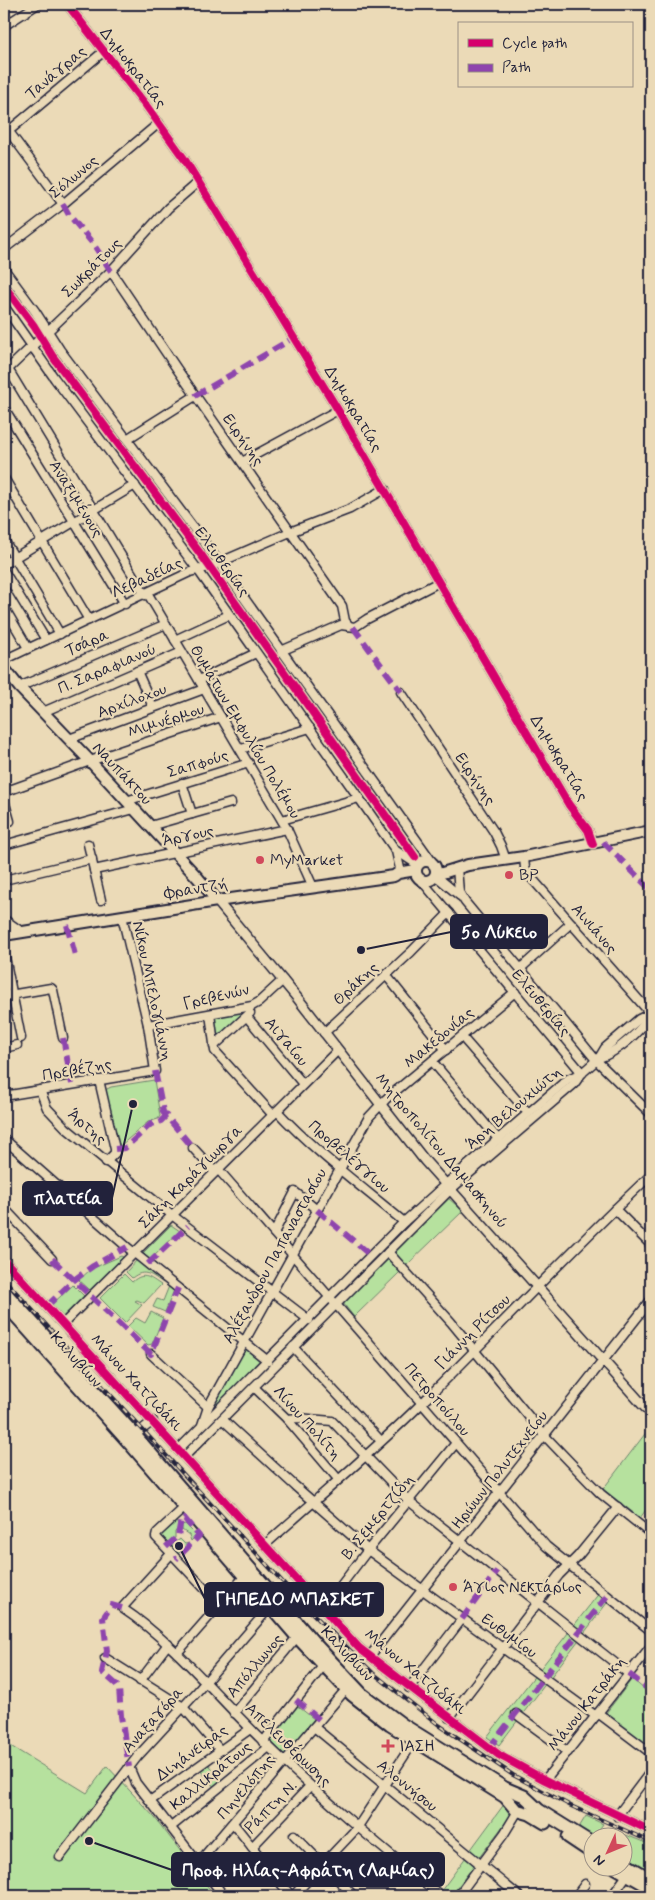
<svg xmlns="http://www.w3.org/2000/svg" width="655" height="1900" font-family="Mynerve,sans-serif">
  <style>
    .green { fill: #b6e19e; stroke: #6c826c }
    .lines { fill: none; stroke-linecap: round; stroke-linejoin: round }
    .minor-casing { stroke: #22223b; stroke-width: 11 }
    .tertiary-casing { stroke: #22223b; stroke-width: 12 }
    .secondary-casing { stroke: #22223b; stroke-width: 14 }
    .primary-casing { stroke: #22223b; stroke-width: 15 }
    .minor { stroke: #ebdab7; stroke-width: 8 }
    .tertiary { stroke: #ebdab7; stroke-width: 9 }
    .secondary { stroke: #ebdab7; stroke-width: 10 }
    .primary { stroke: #ebdab7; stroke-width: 11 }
    .rail-casing { stroke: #22223b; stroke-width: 4 }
    .rail { stroke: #ebdab7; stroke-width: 2; stroke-dasharray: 5.5; stroke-linecap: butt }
    .quiet { stroke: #8e44ad; stroke-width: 6; stroke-dasharray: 12 6; stroke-linecap: butt }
    .cycleway-casing { stroke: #ebdab7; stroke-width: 11 }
    .cycleway { stroke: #d6006c; stroke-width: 8 }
    .poi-dot { fill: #d1495b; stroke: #ebdab7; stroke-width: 2 }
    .labels { text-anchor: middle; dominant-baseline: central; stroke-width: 4.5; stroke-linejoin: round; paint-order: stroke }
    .street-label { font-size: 16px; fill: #22223b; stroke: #ebdab7 }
    .poi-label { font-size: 16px; fill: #22223b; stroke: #ebdab7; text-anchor: start }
    .leader { fill: none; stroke: #22223b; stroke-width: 2 }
    .callout-dot { fill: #22223b; stroke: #ebdab7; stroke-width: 2 }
    .callout { fill: #22223b; stroke: #22223b; stroke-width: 2 }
    .callout-label { font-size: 18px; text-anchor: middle; font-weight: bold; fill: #fff }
  </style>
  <rect width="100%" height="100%" fill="#ebdab7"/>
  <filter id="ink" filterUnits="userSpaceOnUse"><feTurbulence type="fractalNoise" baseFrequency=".02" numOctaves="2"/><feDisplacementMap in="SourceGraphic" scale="10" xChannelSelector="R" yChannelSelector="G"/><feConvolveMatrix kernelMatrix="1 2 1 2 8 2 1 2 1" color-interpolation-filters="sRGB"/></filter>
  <g filter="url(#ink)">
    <!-- green -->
    <g class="green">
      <path d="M240,1009l3,5 -25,24 -4,-25z"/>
      <path d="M154,1080l6,36 -2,3 -10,3 -28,24 -3,-7 -12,-49 6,-3z"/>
      <path d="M448,1198l15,13 -57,55 -12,-13z"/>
      <path d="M171,1225l9,6 -30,29 -7,-7z"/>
      <path d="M121,1256l2,1 -33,33 -11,-10 12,-11z"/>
      <path d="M388,1258l13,13 -47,46 -11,-14z"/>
      <path d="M137,1260l27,22 -1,1c-11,-8 -19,-15 -31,-5l-6,-6z"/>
      <path d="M124,1274l8,8c12,-11 18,-4 29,3l-17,18 -7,-3 -2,1 7,4 -17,18 -25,-25z"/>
      <path d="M73,1285l11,11 -21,21 -12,-12z"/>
      <path d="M169,1286l5,4 -9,22 -12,-5 4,-8 6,2z"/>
      <path d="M151,1312l12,6 -11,26 -4,1 -20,-19 8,-8 9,5z"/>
      <path d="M245,1345l19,15 -50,49 -2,-3z"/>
      <path d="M651,1426v77l-11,15 -37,-29z"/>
      <path d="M175,1519l4,8 -4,5v6l-9,5 -7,-7z"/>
      <path d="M185,1524l10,10v3l-4,4 -2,-6 -7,-5v-5z"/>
      <path d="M180,1539l5,5 4,-1 -12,12 -7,-8z"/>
      <path d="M600,1592l10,7 -111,146 -12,-8z"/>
      <path d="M632,1679l19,16v53l-45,-35z"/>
      <path d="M295,1704l19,15 -29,36 -16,-16z"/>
      <path d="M4,1742l83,51 20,-27 48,52 60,78h-211z"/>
      <path d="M207,1762l16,20 -8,6 -17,-20z"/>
      <path d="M505,1803l7,11 -34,45 -9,-7z"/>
      <path d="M586,1816l17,8 -9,13 -16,-8z"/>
      <path d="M626,1835l25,10v27l-28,-16v-16z"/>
      <path d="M466,1857l9,7 -24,32h-4l-6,-5z"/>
    </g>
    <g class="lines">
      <!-- minor casing -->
      <g class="minor-casing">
        <g id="minor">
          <path d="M67,4l78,100 40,56 153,250 231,395 19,25 5,14"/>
          <path d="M4,26l34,-22"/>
          <path d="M4,125l59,79"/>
          <path d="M4,135l99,-83"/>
          <path d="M4,249l59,-45 96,-81"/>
          <path d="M4,269l31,42 25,39 150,200 223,313"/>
          <path d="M111,271l66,98 165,237 3,15 4,5"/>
          <path d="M4,306l51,73 143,191 161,228 37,53 5,22"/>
          <path d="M8,369l137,226"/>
          <path d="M4,373l107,-102 57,-63 30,-26"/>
          <path d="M4,408l121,196"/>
          <path d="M127,439l68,-43"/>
          <path d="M242,462l96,-52"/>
          <path d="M4,478l85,142"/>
          <path d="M4,540l56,94"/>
          <path d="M4,564l131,-79"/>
          <path d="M4,571l42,69"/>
          <path d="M148,594l139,235 26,58"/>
          <path d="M4,607l24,41"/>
          <path d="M175,640l54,-25"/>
          <path d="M281,651l60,-26 14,2 12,-8 72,-37"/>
          <path d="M4,660l186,-88 19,-5 81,-35 60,-23 35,-20"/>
          <path d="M137,671l16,36"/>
          <path d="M199,680l57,-27"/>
          <path d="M19,687l147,-63"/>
          <path d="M401,692l93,140 7,14 5,14"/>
          <path d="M43,712l139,-60"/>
          <path d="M69,739l135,-50"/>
          <path d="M241,749l69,-21"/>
          <path d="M182,783l10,31"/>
          <path d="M4,792l86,-31 131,-44"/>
          <path d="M4,800l6,21"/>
          <path d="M126,801l123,-38"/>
          <path d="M282,820l77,-22"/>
          <path d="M150,826l81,-23"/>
          <path d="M88,844l13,56"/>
          <path d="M4,845l130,-36"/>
          <path d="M398,852l20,13"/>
          <path d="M524,857l1,11 3,6 123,140"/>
          <path d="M457,868l2,24 6,10 131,158 55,54"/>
          <path d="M94,870l193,-41"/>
          <path d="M436,876l24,20"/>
          <path d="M4,880l88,-21"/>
          <path d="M422,881l160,192"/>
          <path d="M4,952l17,86"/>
          <path d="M521,968l50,-45"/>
          <path d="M386,975l60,75"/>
          <path d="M4,996l47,-8 2,2 10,48"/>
          <path d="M210,1014l5,37 58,64"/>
          <path d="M247,1017l56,67"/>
          <path d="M148,1025l104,-19 7,-4 24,-22"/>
          <path d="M324,1033l87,-81 38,-39"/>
          <path d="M462,1037l66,76"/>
          <path d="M214,1046l36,-33"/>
          <path d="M4,1048l13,-3"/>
          <path d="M599,1058c20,-7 41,-26 52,-44"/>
          <path d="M432,1061l66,78"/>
          <path d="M99,1080l16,69v4l-9,9"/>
          <path d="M40,1090l7,18 19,20 106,87 137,105"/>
          <path d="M4,1096l151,-25 -7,-46 -26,-109"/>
          <path d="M277,1111c38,41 84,75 127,111"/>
          <path d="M4,1139l123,108 141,114"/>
          <path d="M193,1148l22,24"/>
          <path d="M218,1169l328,377 105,85"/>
          <path d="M4,1208l48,51"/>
          <path d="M615,1209l36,36"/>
          <path d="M274,1233l21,-41 22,18"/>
          <path d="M388,1252l63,70 93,113 46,48 11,11 50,40"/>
          <path d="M4,1260l355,388 140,107 46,25 106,51"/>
          <path d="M63,1324l275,-274"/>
          <path d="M293,1347l88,94"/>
          <path d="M151,1354l57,53"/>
          <path d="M254,1387l33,32 51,60"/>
          <path d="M222,1419l73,67 73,64 228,166"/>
          <path d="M287,1419l11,-1 34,3 77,80 220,173"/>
          <path d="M202,1425l6,-18 161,-290 17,-18 129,-107"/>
          <path d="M135,1435l18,-14"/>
          <path d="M179,1449l225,-227 42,-38 122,-105 14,-6"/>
          <path d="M185,1456l265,-266 124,-106 8,-11 17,-15 6,-10 34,-29 12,-6"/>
          <path d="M185,1507l-28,26 -1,4 63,67"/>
          <path d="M266,1544c52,-47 107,-92 157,-142 77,-75 149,-154 228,-227"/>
          <path d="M171,1554l-49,54c54,36 94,88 141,133 56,55 117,105 178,155"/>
          <path d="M323,1609l45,-59 88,-107"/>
          <path d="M177,1653l68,-77"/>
          <path d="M370,1656l281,-356"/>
          <path d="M105,1658l78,49 37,43"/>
          <path d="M140,1681l28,-37"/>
          <path d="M409,1688l53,-69"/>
          <path d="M234,1713l63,-76"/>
          <path d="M598,1713l53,40"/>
          <path d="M516,1714l52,38"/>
          <path d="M449,1718l110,-143 19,-19 40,-49"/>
          <path d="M314,1727l205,169"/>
          <path d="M263,1742l60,-76"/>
          <path d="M129,1767l7,16 88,113"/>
          <path d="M545,1780l106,-134"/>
          <path d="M150,1801l100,-72"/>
          <path d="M617,1816l34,-45"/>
          <path d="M233,1823l58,73"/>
          <path d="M171,1827l98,-80"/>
          <path d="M294,1835l60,61"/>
          <path d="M252,1847l58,-61"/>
          <path d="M60,1857l78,-101 58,-63 75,-87"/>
          <path d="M199,1862l149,-175"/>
          <path d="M293,1896l64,-68 57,-87"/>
          <path d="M458,1896l46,-62 14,-23"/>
          <path d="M576,1896l9,-12"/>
          <path d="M612,1896l15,-21"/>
        </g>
      </g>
      <!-- tertiary casing -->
      <g class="tertiary-casing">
        <g id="tertiary">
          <path d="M217,901l82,99 126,161 217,243 9,9"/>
          <path d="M4,920l17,12"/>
        </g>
      </g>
      <!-- secondary casing -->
      <g class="secondary-casing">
        <g id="secondary">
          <path d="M4,668l15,19 71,74 108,117 19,23"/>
          <circle cx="426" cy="871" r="10"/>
          <path d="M436,875l32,-10 56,-8 127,-26"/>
          <path d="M4,935l213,-34 177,-25 4,-3 18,-3"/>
        </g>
      </g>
      <!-- primary casing -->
      <g class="primary-casing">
        <g id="primary">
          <path d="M4,1291l131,144 183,212 44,47 40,30 103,64 19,8 15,14 53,33"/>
          <path d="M4,1303l126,141 167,193 55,58 38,30 115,72 11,13 14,4 15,9"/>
          <path d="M568,1837l24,16"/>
          <path d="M622,1862l29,17"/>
          <path d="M616,1868l35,20"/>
        </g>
      </g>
      <!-- minor -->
      <use href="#minor" class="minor"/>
      <!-- tertiary -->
      <use href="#tertiary" class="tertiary"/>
      <!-- secondary -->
      <use href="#secondary" class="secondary"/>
      <!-- primary -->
      <use href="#primary" class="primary"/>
      <!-- rail casing -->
      <g class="rail-casing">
        <path id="rail" d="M4,1279l298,324 71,70 66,52 74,50 58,31 80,36"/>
      </g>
      <!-- rail -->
      <use href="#rail" class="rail"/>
      <!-- quiet -->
      <g class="quiet">
        <path d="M63,204l6,11 25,30 17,26"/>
        <path d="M195,396l98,-58"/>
        <path d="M353,627l48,65"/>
        <path d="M603,842l48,48"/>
        <path d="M67,925l8,30"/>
        <path d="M63,1038l9,46"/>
        <path d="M155,1071l8,41 30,36"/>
        <path d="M115,1149l10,-1 26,-24 10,-3 5,-5"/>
        <path d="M317,1210l54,46"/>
        <path d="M52,1259l99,95 27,-66"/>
        <path d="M148,1264l40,-38"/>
        <path d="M47,1306l27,-26 19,-14 34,-19"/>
        <path d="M166,1547l12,-11 3,-17h4l14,17 -23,23"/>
        <path d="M122,1608l-10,-3 -9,13 4,33 -5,21 15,13 2,3 2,28 8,51"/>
        <path d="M462,1619l35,-48"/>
        <path d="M629,1674l22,17"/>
        <path d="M296,1700l24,20"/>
        <path d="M489,1748l118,-152"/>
      </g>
      <!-- cycleway casing -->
      <g class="cycleway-casing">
        <g id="cycleway">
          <path d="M67,4l78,100 40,56 153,250 231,395 19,25 5,14"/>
          <path d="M4,286l30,40 19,31 149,199 213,301"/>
          <path d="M4,1260l355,388 140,107 46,25 106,51"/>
        </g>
      </g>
      <!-- cycleway -->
      <use href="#cycleway" class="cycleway"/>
    </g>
  </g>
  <!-- markers -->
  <g class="poi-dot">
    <circle cx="260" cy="860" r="5"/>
    <circle cx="509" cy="875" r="5"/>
    <circle cx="453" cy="1587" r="5"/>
    <path d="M385.5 1738.5h5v5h5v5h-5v5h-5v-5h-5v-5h5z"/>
  </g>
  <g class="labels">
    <!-- street labels -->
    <g class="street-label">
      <text transform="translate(133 68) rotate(52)">Δημοκρατίας</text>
      <text transform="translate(56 73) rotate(-40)">Τανάγρας</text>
      <text transform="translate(74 177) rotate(-40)">Σόλωνος</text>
      <text transform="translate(92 268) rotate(-45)">Σωκράτους</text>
      <text transform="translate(353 409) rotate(59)">Δημοκρατίας</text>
      <text transform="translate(243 440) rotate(55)">Ειρήνης</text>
      <text transform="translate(76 499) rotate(58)">Αναξιμένους</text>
      <text transform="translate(222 562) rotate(54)">Ελευθερίας</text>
      <text transform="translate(147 578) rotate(-25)">Λεβαδείας</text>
      <text transform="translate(87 643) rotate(-23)">Τσάρα</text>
      <text transform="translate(107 669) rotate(-23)">Π. Σαραφιανού</text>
      <text transform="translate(132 701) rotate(-20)">Αρχίλοχου</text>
      <text transform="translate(166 721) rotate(-18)">Μιμνέρμου</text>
      <text transform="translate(245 732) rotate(59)">Θυμάτων Εμφυλίου Πολέμου</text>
      <text transform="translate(559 758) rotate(59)">Δημοκρατίας</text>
      <text transform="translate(198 764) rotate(-17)">Σαπφούς</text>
      <text transform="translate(122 774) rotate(47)">Ναυπάκτου</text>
      <text transform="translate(475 779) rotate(56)">Ειρήνης</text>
      <text transform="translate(188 836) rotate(-12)">Άργους</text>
      <text transform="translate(196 889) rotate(-9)">Φραντζή</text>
      <text transform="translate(594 929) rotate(49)">Αινιάνος</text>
      <text transform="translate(356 984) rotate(-43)">Θράκης</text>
      <text transform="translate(152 991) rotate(78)">Νίκου Μπελογιάννη</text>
      <text transform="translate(216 997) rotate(-13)">Γρεβενών</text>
      <text transform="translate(541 1003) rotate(50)">Ελευθερίας</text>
      <text transform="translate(439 1038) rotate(-40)">Μακεδονίας</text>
      <text transform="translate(286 1042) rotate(50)">Αιγαίου</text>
      <text transform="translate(77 1070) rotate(-10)">Πρεβέζης</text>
      <text transform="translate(514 1108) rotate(-40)">Άρη Βελουχιώτη</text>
      <text transform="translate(87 1127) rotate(41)">Άρτης</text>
      <text transform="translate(441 1151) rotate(50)">Μητροπολίτου Δαμασκηνού</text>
      <text transform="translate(349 1157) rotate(41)">Προβελέγγιου</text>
      <text transform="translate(191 1177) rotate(-45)">Σάκη Καράγιωργα</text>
      <text transform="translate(275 1256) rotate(-61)">Αλέξανδρου Παπαναστασίου</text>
      <text transform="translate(473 1332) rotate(-45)">Γιάννη Ρίτσου</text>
      <text transform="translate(76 1360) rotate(48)">Καλυβίων</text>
      <text transform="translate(136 1383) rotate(47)">Μάνου Χατζιδάκι</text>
      <text transform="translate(437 1400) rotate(49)">Πετροπούλου</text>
      <text transform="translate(307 1423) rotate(48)">Λίνου Πολίτη</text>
      <text transform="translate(500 1470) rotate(-52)">Ηρώων Πολυτεχνείου</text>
      <text transform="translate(378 1517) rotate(-51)">Β. Σεμερτζίδη</text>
      <text transform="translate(509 1636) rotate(36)">Ευθυμίου</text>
      <text transform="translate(347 1654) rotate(47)">Καλυβίων</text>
      <text transform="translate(255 1666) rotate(-50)">Απόλλωνος</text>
      <text transform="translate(415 1672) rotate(39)">Μάνου Χατζιδάκι</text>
      <text transform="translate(587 1704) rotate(-52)">Μάνου Κατράκη</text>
      <text transform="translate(153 1720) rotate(-48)">Αναξαγόρα</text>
      <text transform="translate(288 1745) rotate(44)">Απελευθέρωσης</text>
      <text transform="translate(192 1753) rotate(-36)">Διηάνειρας</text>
      <text transform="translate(211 1776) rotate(-39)">Καλλικράτους</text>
      <text transform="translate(407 1786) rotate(39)">Αλοννήσου</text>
      <text transform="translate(246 1787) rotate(-50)">Πηνελόπης</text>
      <text transform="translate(271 1807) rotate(-46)">Ράπτη Ν.</text>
    </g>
    <!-- poi labels -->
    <g class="poi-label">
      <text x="270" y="860">MyMarket</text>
      <text x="519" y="875">BP</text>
      <text x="463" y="1587">Άγιος Νεκτάριος</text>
      <text x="399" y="1746">ΙΑΣΗ</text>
    </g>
  </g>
  <!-- callouts -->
  <path class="leader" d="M361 950L451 932M133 1104L112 1198M179 1546L205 1599M89 1841L172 1870"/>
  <g class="callout-dot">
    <circle cx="361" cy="950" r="5"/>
    <circle cx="133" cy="1104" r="5"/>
    <circle cx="179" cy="1546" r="5"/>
    <circle cx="89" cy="1841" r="5"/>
  </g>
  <g class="callout">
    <rect x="451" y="915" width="96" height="33" rx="5"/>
    <rect x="23" y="1182" width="89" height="33" rx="5"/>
    <rect x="205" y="1583" width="178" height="33" rx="5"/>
    <rect x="172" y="1853" width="272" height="33" rx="5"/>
  </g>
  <g class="callout-label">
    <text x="499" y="938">5ο Λύκειο</text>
    <text x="68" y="1204">πλατεία</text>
    <text x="294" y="1605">ΓΗΠΕΔΟ ΜΠΑΣΚΕΤ</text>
    <text x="308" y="1876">Προφ. Ηλίας-Αφράτη (Λαμίας)</text>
  </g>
  <!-- margin -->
  <rect width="655" height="1900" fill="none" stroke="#ebdab7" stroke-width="20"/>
  <rect x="10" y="10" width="635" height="1880" fill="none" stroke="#22223b" stroke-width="2" filter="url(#ink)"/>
  <!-- legend -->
  <rect x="458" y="22" width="175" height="65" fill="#ebdab7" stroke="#9b9085"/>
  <rect x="468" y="39" width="25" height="8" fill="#d6006c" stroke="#9b9085"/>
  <text x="502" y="48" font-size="15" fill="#22223b">Cycle path</text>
  <rect x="468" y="64" width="25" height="8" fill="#8e44ad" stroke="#9b9085"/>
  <text x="502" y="72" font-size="15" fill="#22223b">Path</text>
  <!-- north arrow -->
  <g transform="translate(608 1852) rotate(226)"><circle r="24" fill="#ebdab7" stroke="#9b9085"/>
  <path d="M0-4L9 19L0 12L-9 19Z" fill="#d1495b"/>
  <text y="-8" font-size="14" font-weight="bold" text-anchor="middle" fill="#22223b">N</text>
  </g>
</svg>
